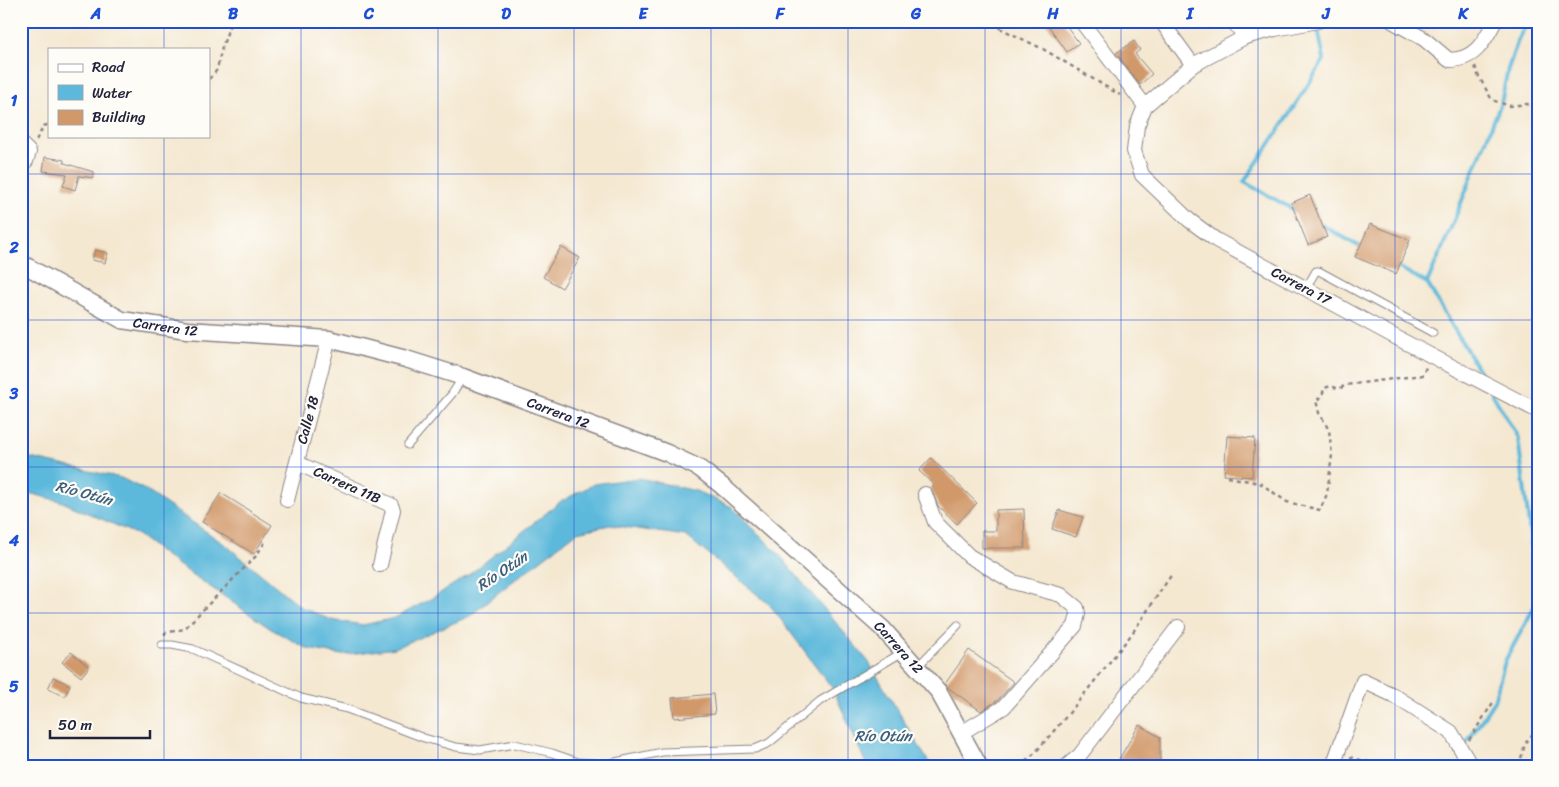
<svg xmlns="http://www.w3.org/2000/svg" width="1559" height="787" font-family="Sriracha,sans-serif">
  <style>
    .water { fill: #5db9db; stroke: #406e8b }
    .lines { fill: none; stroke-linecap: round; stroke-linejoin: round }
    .stream { stroke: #5db9db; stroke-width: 4 }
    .building { fill: #d1996a }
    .service-casing { stroke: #8b8586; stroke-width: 9 }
    .minor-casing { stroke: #8b8586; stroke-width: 16 }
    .tertiary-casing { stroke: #8b8586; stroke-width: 19 }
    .path { stroke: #8b8586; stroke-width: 2.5; stroke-dasharray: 4 4; stroke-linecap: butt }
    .service { stroke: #fff; stroke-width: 7 }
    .minor { stroke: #fff; stroke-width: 14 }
    .tertiary { stroke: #fff; stroke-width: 16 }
    .grid { fill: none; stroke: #1d4ed8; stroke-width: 1; stroke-opacity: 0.55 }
    .labels { text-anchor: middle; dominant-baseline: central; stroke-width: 4.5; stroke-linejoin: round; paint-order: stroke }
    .street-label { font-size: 14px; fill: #22223b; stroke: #fdfcf7 }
    .water-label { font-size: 15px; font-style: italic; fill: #3a5e7b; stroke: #fdfcf7 }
    .neatline { fill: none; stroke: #1d4ed8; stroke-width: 2 }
    .grid-label { font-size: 16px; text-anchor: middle; font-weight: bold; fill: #1d4ed8 }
  </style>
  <rect width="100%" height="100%" fill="#fdfcf7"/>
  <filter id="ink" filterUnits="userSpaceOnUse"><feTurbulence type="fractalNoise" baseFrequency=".02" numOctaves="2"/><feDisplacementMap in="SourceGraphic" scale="10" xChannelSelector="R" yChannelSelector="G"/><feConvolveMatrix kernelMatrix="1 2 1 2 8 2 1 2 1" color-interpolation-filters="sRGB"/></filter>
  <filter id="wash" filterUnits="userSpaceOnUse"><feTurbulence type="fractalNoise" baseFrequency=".0096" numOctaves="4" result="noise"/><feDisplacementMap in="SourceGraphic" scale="20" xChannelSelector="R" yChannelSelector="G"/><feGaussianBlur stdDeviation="1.12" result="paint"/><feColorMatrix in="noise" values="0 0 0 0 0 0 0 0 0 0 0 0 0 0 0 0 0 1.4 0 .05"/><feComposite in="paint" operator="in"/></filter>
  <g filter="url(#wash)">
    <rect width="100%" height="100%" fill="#f4e8d1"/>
    <!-- water -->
    <path class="water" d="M21,456l100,22 26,13 80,55 74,61 30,13 32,5 32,-7 39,-21 36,-23 90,-72 34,-18 45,-6 57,13 36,16 44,44 92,110 63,105h-64l-34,-77 -63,-84 -84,-69 -76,-11 -33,7 -73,56 -34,28 -75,32 -53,7 -34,-6 -37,-20 -104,-72 -29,-22 -78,-34 -39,-10z"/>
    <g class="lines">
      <!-- stream -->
      <g class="stream">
        <path d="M1298,212l-54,-30 41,-61 39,-61 -7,-37"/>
        <path d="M1320,224l44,25"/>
        <path d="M1396,266l31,17 55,93"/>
        <path d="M1427,283l26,-60 48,-120 7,-34 11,-32 10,-16"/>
        <path d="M1492,393l26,45 20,157"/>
        <path d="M1464,747l30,-46 11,-40 33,-61"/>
      </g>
    </g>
    <g id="blocks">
      <!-- building -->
      <g class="building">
        <path d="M1045,21h18l16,22 -12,9z"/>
        <path d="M1134,41l6,9 -5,4 17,20 -12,11 -24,-32z"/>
        <path d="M45,157l19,3v3l30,9 -1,6 -14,-2 -4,14 -12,-4 4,-12 -24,-3z"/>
        <path d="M1310,195l17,42 -19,8 -17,-42z"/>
        <path d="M1370,224l40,16 -14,34 -41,-17z"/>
        <path d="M561,247l19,11 -18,30 -19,-11z"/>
        <path d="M95,250l13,3 -3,10 -13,-3z"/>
        <path d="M1227,436l28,2 -3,39 -28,-2z"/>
        <path d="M931,458l46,45 -20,21 -19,-18 -7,-18 3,-3 -15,-14z"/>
        <path d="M221,493l51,32 -18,29 -52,-32z"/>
        <path d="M1024,509l1,39h-43v-17h14v-21z"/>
        <path d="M1059,510l24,7 -7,20 -24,-8z"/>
        <path d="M969,650l45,32 -16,18 -17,11 -34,-24 -2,-3z"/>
        <path d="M71,652l18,15 -8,10 -19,-15z"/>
        <path d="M53,677l17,8 -5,11 -17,-7z"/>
        <path d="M713,694l2,20 -41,4 -2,-20z"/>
        <path d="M1139,725l21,12v29h-45z"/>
      </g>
    </g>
  </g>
  <g filter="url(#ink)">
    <use href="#blocks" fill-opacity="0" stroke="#8b8586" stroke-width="1"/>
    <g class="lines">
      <!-- service casing -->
      <g class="service-casing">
        <g id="service">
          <path d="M1306,288l10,-17h3l114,62"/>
          <path d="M408,445l44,-51 11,-17"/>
          <path d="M162,645h10l21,4 108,49 46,11 77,29 32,9 24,3 35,-6 37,9 26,9 28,2 56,-12 93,-3 14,-6 51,-42 83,-49"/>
          <path d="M917,667l41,-42"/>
        </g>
      </g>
      <!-- minor casing -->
      <g class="minor-casing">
        <g id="minor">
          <path d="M1081,21l64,85"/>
          <path d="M1161,21l32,44"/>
          <path d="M1233,21l12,16"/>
          <path d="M1318,21l-43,8 -30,8 -52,28 -48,41 -8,20 -3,25 8,24 47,45 27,20 183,99 139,72"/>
          <path d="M1392,21l32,18 25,21c26,0 35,-18 46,-39"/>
          <path d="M21,144l8,8 -3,9 -5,3"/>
          <path d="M297,463l94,42 2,5 -13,55"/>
          <path d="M925,494l10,28 34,34 44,26 48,13 16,13 1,6 -3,12 -71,81 -43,26"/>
          <path d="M287,500l42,-161"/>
          <path d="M1067,766l12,-10 99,-129"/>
          <path d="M1333,766l30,-85 30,14 58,37 20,34"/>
        </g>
      </g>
      <!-- tertiary casing -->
      <g class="tertiary-casing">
        <g id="tertiary">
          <path id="s1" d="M21,263l101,57 65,10 142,9 77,20 57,18 204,76 32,15 23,18 161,143 55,62 41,75"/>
        </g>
      </g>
      <!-- path -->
      <g class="path">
        <path d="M985,21l58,28 77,46"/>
        <path d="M1475,66l3,9 14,25 18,6 17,-2 11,5"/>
        <path d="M209,79l8,-9 4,-19 10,-30"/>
        <path d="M36,140l8,-14 5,-2"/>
        <path d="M1228,477l32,6 27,19 33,8 7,-16 5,-39 -3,-25 -10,-17 -3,-13 6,-3 2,-9 7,-2 8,3 7,-4 77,-10 3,-8"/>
        <path d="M165,635v-2l19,-4 72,-73 9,-14"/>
        <path d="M1469,740l25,-39"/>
        <path d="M1350,757l33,9"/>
        <path d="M1019,766l16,-13 35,-41 61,-77 41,-61"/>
        <path d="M1519,766l6,-22 13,-17"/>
      </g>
      <!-- service -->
      <use href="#service" class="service"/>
      <!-- minor -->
      <use href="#minor" class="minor"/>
      <!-- tertiary -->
      <use href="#tertiary" class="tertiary"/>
    </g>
  </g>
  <!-- grid -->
  <path class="grid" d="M164,21v28M301,21v745M438,21v745M574,21v745M711,21v745M848,21v745M985,21v745M1121,21v745M1258,21v745M1395,21v745M164,136v630M21,174h1517M21,320h1517M21,467h1517M21,613h1517"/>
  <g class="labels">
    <!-- street labels -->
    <g class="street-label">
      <text transform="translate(1301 286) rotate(28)">Carrera 17</text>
      <text stroke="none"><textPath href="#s1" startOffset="160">Carrera 12</textPath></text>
      <text stroke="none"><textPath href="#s1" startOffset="565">Carrera 12</textPath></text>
      <text transform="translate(308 420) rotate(-75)">Calle 18</text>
      <text transform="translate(347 485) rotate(24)">Carrera 11B</text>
      <text stroke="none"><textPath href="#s1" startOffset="985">Carrera 12</textPath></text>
    </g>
    <!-- water labels -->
    <g class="water-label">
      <text transform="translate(84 493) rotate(15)">Río Otún</text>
      <text transform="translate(502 571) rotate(-34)">Río Otún</text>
      <text x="883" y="736">Río Otún</text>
    </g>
  </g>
  <!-- margin -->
  <rect width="1559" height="787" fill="none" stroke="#fdfcf7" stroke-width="55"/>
  <!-- legend -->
  <rect x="48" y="48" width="162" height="90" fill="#fdfcf7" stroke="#a5a5ac"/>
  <rect x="58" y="64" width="25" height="8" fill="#ffffff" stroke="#a5a5ac"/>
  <text x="92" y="72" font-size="15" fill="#22223b">Road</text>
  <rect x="58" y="85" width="25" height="15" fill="#5db9db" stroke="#a5a5ac"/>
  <text x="92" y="98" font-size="15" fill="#22223b">Water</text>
  <rect x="58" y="110" width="25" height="15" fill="#d1996a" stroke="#a5a5ac"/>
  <text x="92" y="122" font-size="15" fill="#22223b">Building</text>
  <!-- scale -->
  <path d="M50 730v8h100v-8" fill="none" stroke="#22223b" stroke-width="2.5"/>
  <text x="58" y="730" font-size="15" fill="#22223b" stroke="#fdfcf7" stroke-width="4" paint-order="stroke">50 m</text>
  <rect x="28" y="28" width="1504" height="732" class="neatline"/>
  <g class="grid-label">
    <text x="96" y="19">A</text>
    <text x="233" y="19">B</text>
    <text x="369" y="19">C</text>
    <text x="506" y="19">D</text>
    <text x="643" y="19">E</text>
    <text x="780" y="19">F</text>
    <text x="916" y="19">G</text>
    <text x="1053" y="19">H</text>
    <text x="1190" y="19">I</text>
    <text x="1326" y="19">J</text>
    <text x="1463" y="19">K</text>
    <text x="14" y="106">1</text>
    <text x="14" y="253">2</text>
    <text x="14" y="399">3</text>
    <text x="14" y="546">4</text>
    <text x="14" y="692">5</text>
  </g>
</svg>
